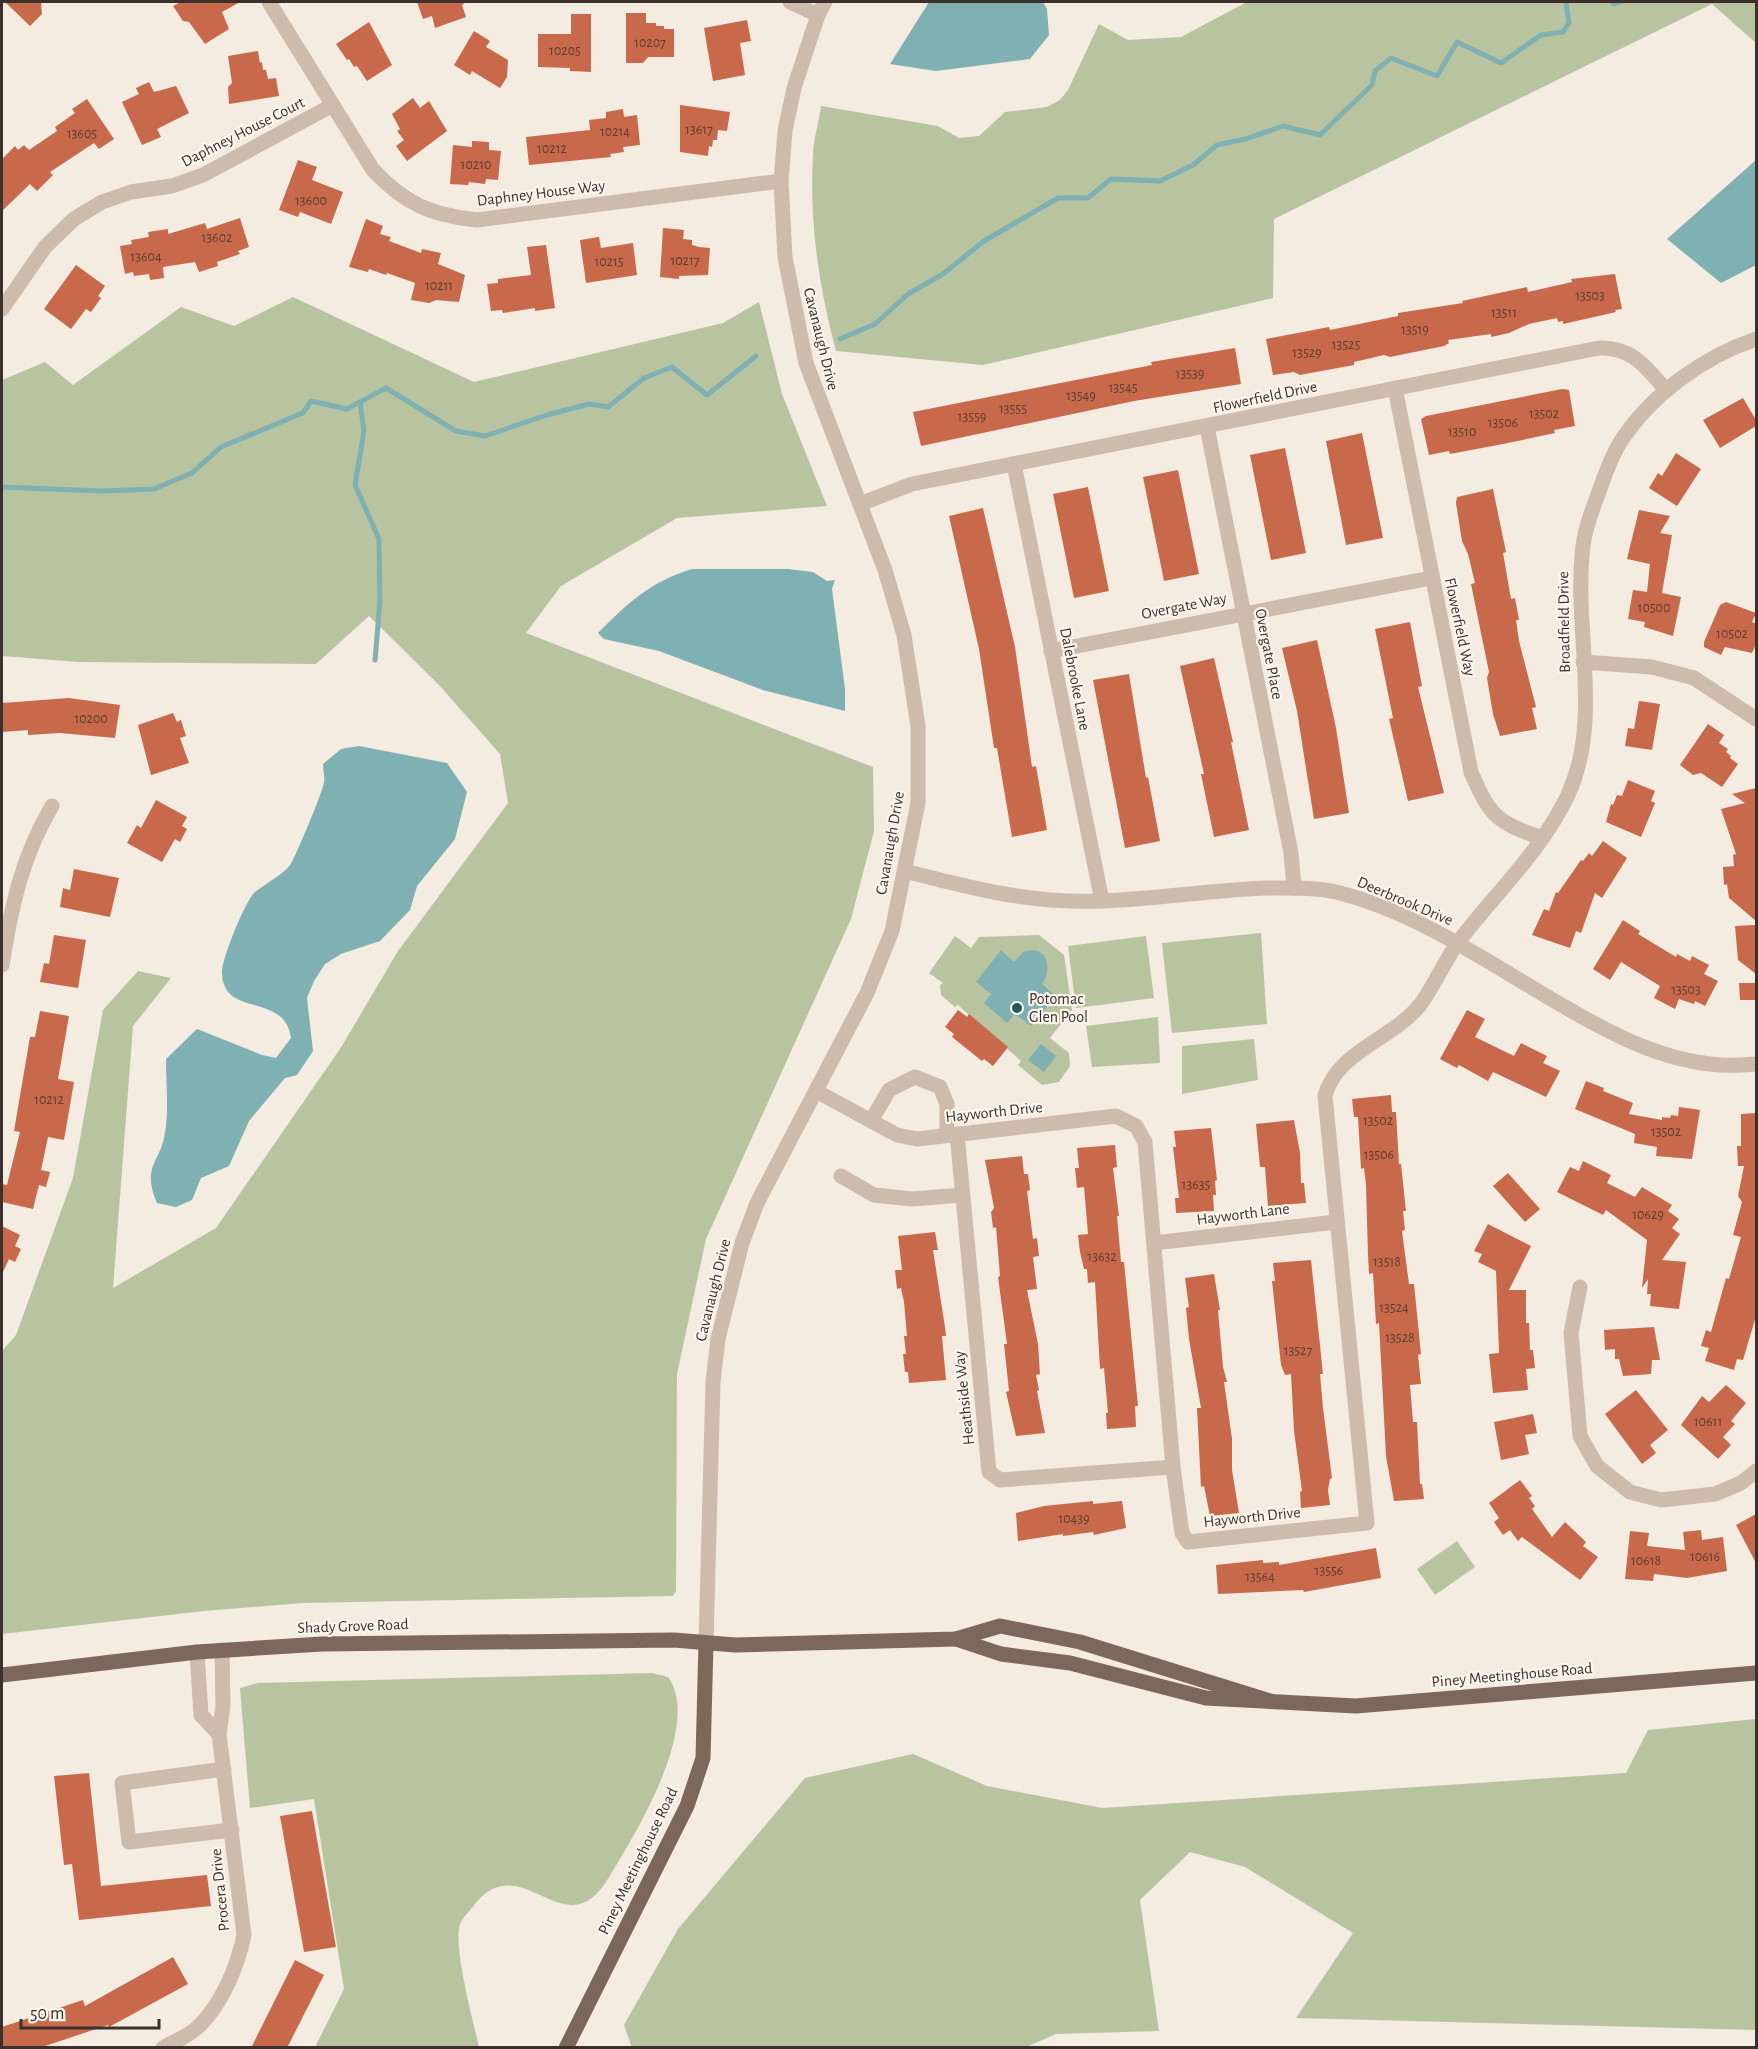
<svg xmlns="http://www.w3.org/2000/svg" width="1758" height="2049" font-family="'Alegreya Sans',sans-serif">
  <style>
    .green { fill: #b8c4a0 }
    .water { fill: #7fb0b2 }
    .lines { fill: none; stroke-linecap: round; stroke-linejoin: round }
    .stream { stroke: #7fb0b2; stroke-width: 5 }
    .building { fill: #c8694b }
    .minor { stroke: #cdbbac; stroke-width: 15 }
    .major { stroke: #7d675c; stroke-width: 15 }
    .poi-dot { fill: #1f5a5e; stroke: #fbf5ee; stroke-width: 2 }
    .labels { text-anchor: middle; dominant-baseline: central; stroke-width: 4.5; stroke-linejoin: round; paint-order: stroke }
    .number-label { font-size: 14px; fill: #5e3e33 }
    .street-label { font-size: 16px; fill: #3b302b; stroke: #fbf5ee }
    .poi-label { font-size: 16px; fill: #3b302b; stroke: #fbf5ee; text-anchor: start }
  </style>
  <rect width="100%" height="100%" fill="#f4ebe1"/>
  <!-- green -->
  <g class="green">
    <path d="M1247,2h509v41l-44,-39 -438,215 -1,79 -290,67 -147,-14c-17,-64 -27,-129 -23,-195 0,-16 6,-33 8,-50l117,20 21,12 20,-2 26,-24 42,-5 13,-7 8,-10 31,-66 29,16 53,-3z"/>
    <path d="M293,297l181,85 249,-59 36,-21 23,92 45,112 -150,12 -116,68 -35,47 347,134 1,64 -23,88 -145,320 -29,135 -1,217 -3,5 -370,7 -99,8 -202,23v-283l14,-16 57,-157 30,-168 35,-39 33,7 -38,48 -20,262 103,-60 124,-179 58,-98 110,-148 -8,-49 -61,-69 -70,-69 -53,48 -238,-2 -76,-6v-276l43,-18 28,23 108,-78 53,19z"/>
    <path d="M1261,933l6,91 -95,9 -10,-90z"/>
    <path d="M1039,935l25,20 8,55 -22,28 19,15 1,13 -11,16 -17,3 -24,-20 3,-4 -63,-56 -3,2 -14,-12 -1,-10 3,-2 -14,-10 26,-37 16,12 8,-11z"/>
    <path d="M1146,936l8,62 -78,10 -8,-62z"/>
    <path d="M1158,1017l2,46 -68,4 -6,-41z"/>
    <path d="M1254,1039l4,41 -76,14v-48z"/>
    <path d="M1457,1541l18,26 -40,28 -18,-26z"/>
    <path d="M652,1673l16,4c32,44 -24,142 -48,182 -9,14 -18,34 -33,42 -35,20 -73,-46 -112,3 -4,6 -11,12 -14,18 -10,20 13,101 18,125h-164l29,-58 -30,-190 -64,9 -10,-120 18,-5z"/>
    <path d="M1756,1719v311l-460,-12 57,-85 -108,-66 -55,-15 -50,48 19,131 -103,3 -32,14h-392l-8,-23 54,-96 127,-151 108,-24 74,32 115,22 524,-35 22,-43z"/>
  </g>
  <!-- water -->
  <g class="water">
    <path d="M929,2h114l4,7 2,26 -19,24 -94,12 -46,-7z"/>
    <path d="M1756,160v105l-35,18 -54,-44z"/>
    <path d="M692,569h96l25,3 14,9 8,-1 -3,9 13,100v22l-82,-21 -104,-39 -55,-12 -6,-6c31,-31 52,-51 94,-64z"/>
    <path d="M359,746l88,17 20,29 -12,47 -38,47 -7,24 -30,31 -39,13 -16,10 -11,17 -7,17 6,53 -16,24 -12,3 -36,43 -20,45 -28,12 -9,22 -16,7 -19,-4c-16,-37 4,-41 8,-70 4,-24 1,-50 1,-74l31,-30 65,26 14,3 15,-20c-6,-47 -69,-19 -69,-66 0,-13 23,-71 33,-80 11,-9 28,-17 36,-28 5,-9 32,-72 33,-82 1,-5 -1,-12 -1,-18l18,-15z"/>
    <path d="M1001,950l13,12 9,-10c23,-8 31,15 19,32l14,12 -25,30 -16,-12 -8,9 -23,-20 7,-9 -15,-12z"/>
    <path d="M1041,1044l15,12 -12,16 -16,-12z"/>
  </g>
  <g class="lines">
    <!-- stream -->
    <g class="stream">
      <path d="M1612,2l2,2 6,-2"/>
      <path d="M840,339l35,-15 33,-30 35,-20 41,-33 74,-43h30l23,-19 49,2 33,-16 24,-20 29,-6 37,-13 37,9 52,-50 3,-14 16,-13 46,18 20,-34 44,21 40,-28 22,-3 6,-9 -3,-21"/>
      <path d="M360,402l4,29 -9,54 24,54 1,62 -5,59"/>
      <path d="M2,487l100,4 52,-2 38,-16 29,-26 82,-34 8,-12 36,8 39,-21 70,43 29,5 62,-21 42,-11 19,3 36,-29 28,-11 35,28 49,-39"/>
    </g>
  </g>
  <!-- building -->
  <g class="building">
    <path d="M5,2h36l1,12 -12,12z"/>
    <path d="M181,2h59l-18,10 7,17 -24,15 -16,-22 -6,-1 -10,-15z"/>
    <path d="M417,2h49l-4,3 4,12 -31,11 -3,-12 -9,3z"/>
    <path d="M626,13h20v10h10v3h8v3h10v28h-26l-5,6h-17z"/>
    <path d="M571,14h20v58l-21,-1v-3l-32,-1v-33h33z"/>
    <path d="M747,20l4,21 -11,2 5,32 -32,6 -9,-53z"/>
    <path d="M369,22l23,43 -25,16 -10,-15 -3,1 -5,-8 -2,1 -11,-16z"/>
    <path d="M474,31l16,10 -4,6 22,13 -1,17 -7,11 -28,-17 -2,4 -16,-10z"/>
    <path d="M258,51l2,12 2,-1 1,8h3l2,9 8,-1 3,18 -50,8 -1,-17 4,-4 -4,-27z"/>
    <path d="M149,82l5,10 22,-6 13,27 -32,16 4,8 -19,8 -20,-43 17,-8 -3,-6z"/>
    <path d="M413,98l7,10 9,-7 18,30 -40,30 -11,-15 8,-6 -7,-9 3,-2 -8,-15z"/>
    <path d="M87,99l27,40 -15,10 -5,-6 -44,29 3,3 -16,16 -7,-7 -28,27v-52l13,-13 3,4 6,-5 5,5 28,-19 -2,-4 20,-14 -3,-4z"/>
    <path d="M680,105l50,7 -3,19 -9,-1 -1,10h-4l-1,7 -3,-1 -1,10 -28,-4z"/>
    <path d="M623,109l1,8 13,-2 3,30 -17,2 1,5 -14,2 1,3 -82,8 -3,-28 64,-7 -1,-10 17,-2v-6z"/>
    <path d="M472,141l17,1v8l12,1 -3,29 -12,-1 -1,5 -16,-2 -1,3 -18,-1 3,-39 19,2z"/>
    <path d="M298,160l19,7 -5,13 31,12 -12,32 -31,-12 -2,5 -19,-7z"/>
    <path d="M240,218l9,29 -11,4 2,3 -23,8 1,4 -19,6 -4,-10 -32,5 1,11 -14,2 -1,-6 -15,2 -1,-4 -8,2 -5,-28 12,-2 -1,-4 18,-3 -1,-5 20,-3v5l37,-11 2,6z"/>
    <path d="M366,219l17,7 -3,8 11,3 -2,4 32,12 1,-4 19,4 -3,11 27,11 -6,27 -23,-2 -7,3 -18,-3 4,-17 -28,-10 -1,2 -17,-6 -1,3 -19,-5z"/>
    <path d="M663,228l21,2 -1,9 9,1v5l7,2 11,1 -2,27 -29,1v3l-19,-2z"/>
    <path d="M599,237l2,11 32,-5 4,32 -51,8 -6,-43z"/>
    <path d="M546,245l9,63 -20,3v-3l-32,5 -1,-3 -11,1 -4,-27 11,-1v-4l33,-4 -4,-28z"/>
    <path d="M76,265l29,21 -7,10 3,2 -10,14 -5,-3 -15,20 -27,-20z"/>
    <path d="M1615,274l7,35 -7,1 1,2 -53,12v-3l-5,1 -1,-4 -28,6 -20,9 -18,4v-3l-43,6 1,3 -5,3 -54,11 -6,-2 -30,7v3l-54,10 -6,-3 -21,3 -7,-36 63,-12 1,3 68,-14v-3l65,-10 -1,-2 65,-14 1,5 44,-10 -1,-3z"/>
    <path d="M1235,348l6,36 -107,17 -213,45 -8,-34 239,-47 -1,-3z"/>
    <path d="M1562,389l7,1 6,36 -21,4 1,3 -52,11 -53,10 -1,-3 -20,4 -8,-36 5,-3z"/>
    <path d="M1743,398l13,22v6l-36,22 -17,-28z"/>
    <path d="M1362,433l21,105 -37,7 -20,-104z"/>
    <path d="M1285,448l21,105 -35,7 -21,-105z"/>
    <path d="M1676,453l25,16 -24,37 -28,-18 9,-15 4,3z"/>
    <path d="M1178,470l21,104 -35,7 -21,-104z"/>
    <path d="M1088,487l21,104 -35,7 -21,-104z"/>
    <path d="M1493,489l13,63 -3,1 8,46 4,-1 4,22h-3l3,21 17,66 -4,1 5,21 -37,7 -7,-22 -6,-36 2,-6 -18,-88 4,-1 -7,-29 -6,-13 -6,-38 1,-6z"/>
    <path d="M983,508l32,139 17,120 4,-1 11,64 -35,7 -15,-89h-3l-15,-99 -30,-133z"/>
    <path d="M1639,510l31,6 -10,17 12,2 -10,58 19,4 -8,39 -29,-9 1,-5 -17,-3 5,-29 14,2 3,-28 -23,-5z"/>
    <path d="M1726,602l30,11 -4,9 4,2v20l-4,9 -27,-6 -4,8 -17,-8v-5l16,-37z"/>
    <path d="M1410,622l12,64 -4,1 26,106 -36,8 -19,-82 4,-1 -18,-89z"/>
    <path d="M1317,640l19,88 13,85 -35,6 -17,-108 -15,-63z"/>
    <path d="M1214,658l19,84h-2l18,88 -35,7 -13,-63h3l-24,-108z"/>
    <path d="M1129,674l17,104 2,-1 12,64 -35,7 -32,-168z"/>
    <path d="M69,698l51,7 -5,33 -55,-5 -32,2v-5l-26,2v-29z"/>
    <path d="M1639,701l21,3 -8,46 -27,-4 3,-18 6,1z"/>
    <path d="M173,713l4,9 4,-2 5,16 -6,2 9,25 -38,12 -13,-50z"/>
    <path d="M1708,724l16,11 -5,8 9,6 -2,3 5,4 -1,2 8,6 -16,23 -21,-14 -8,2 -13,-10z"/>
    <path d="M1628,780l27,11 -4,10 4,2 -14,34 -35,-15 5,-18 2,1 4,-10 5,1z"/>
    <path d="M1756,788v133l-27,-23 -2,-14 -3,1 -1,-18 11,-1 -1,-11 3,-1 -15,-45 24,-6 -13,-9z"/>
    <path d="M156,800l31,17 -5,9 5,3 -7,13 -5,-3 -13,23 -35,-19 10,-18 4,3z"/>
    <path d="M1603,841l24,17 -25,40 -7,-5 -14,40 -5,-2 -6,17 -38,-13 12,-26 5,2 7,-19 2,1 23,-33 2,1 6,-8 3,3z"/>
    <path d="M74,869l45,9 -9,39 -50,-10 3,-19 7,2z"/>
    <path d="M1623,920l17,11 -2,3 38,23 1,-3 13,7 2,-5 17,9 -5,9 14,7 -13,25 -10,-5 -1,3 -15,-5 -4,10 -21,-11 6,-12 -39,-24 -11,18 -17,-11z"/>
    <path d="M1756,925v49l-18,-14 -3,-34z"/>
    <path d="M54,935l32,5 -8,48 -38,-6 4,-19 5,1z"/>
    <path d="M1739,983h17v17h-16z"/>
    <path d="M958,1010l9,7 2,-3 39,33 -15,19 -9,-7 -2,2 -30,-24 2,-3 -9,-7z"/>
    <path d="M1467,1010l18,9 -10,18 39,19 7,-13 26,13 -4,7 17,8 -14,26 -53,-25 -5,9 -29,-16 -2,3 -17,-9z"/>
    <path d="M40,1011l29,5 -11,63 16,3 -10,58 -16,-3 -7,33 9,2 -4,15 -7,-2 -6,24 -31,-7v-18l5,1 13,-53 -6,-1 16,-94h5z"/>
    <path d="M1586,1081l18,7 -1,3 30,12 -4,11 33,6v-3l8,1 1,-3 7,1 1,-9 21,3 -8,49 -36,-3 1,-9 -23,-4 1,-9 -60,-25z"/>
    <path d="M1391,1095l1,17h4l3,52h2l5,47h-3l2,19 -3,1 7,53h5l7,70 -3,1 3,29 -11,1 3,37h4l3,62h2l2,15 -30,2 -8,-45 -7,-133 -3,1 -3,-51 -4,1 -1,-19 -2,-70 -2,-17 -3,1 -3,-52h-4l-2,-18z"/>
    <path d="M1756,1113v203l-13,44 -6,-1 -3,11 -29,-9 4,-13 -8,-2 5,-16 5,2 15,-54 3,1 12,-42 -8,-2 9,-33 -4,-6 6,-30h-6l-1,-20h4v-32z"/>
    <path d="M1294,1120l6,33 1,30h3l2,20 -38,3 -3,-39h-5l-4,-43z"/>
    <path d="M1211,1128l6,52 -2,1 1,14h-3l1,16 -38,2 -1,-15h4l-6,-51h3l-2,-16z"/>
    <path d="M1115,1145l2,22 -4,1 6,48h-2l4,46h3l14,144h-3l1,21 -29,2 -1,-16h2l-4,-45 -4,1 -5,-87 -7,1 -1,-14h-3l-4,-17 -2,-17 10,-1 -4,-47 -7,1 -2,-20h4l-2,-20z"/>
    <path d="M1022,1156l2,18h4l2,16 -3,1 6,48 4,-1 2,18 -6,1 4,32 -10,1 11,54 2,30 -4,1 3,15 -2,1 8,42 -29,3 -10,-44 3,-1 -5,-47h3l-9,-67 2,-1 -4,-49 -3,1 -2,-16 3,-4 -9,-48z"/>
    <path d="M1583,1161l28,14 -4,8 28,14 7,-10 30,18 -4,6 11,8 -7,9 8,6 -18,26 24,2 -7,47 -29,-3 1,-12h-4l1,-15 -6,9 5,-48 -41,-30 -3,5 -46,-23 13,-25 9,4z"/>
    <path d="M1508,1173l32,36 -15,13 -32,-36z"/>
    <path d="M1488,1224l43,22 -22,44h17v33h3l1,27h3l2,18 -9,1 2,21 -35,3 -4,-39 10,-1 -3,-82 -18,-9 4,-8 -8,-3z"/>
    <path d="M2,1226l18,9 -5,11 6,3 -6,13 -6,-3 -7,15z"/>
    <path d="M935,1232l3,18h-5l12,77 1,9h-4l4,44 -37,3 -1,-11h-3l-2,-18h3l-2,-18h3l-3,-34 -3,-14 -4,1 -2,-19h7l-4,-34z"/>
    <path d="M1311,1260l12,114h-3l3,34 9,70 -2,1 -2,11 2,15 -29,3 -1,-16 2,-1 -8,-60 -3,-57 -6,1 -4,-10 -9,-84h3l-2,-18z"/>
    <path d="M1214,1274l6,36h-2l5,57 4,15h-3l8,57v31l7,43 -29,3 -6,-30 -3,1 -4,-79h4l-12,-69 -3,-31 3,-1 -4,-29z"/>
    <path d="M1654,1327l6,33h-8l-1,14 -28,2 -4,-17h-4v-10l-10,1 -1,-20z"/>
    <path d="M1726,1385l20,18 -15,18 4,3 -12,13 8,8 -13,14 -37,-34 21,-29 7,6z"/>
    <path d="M1636,1390l32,40 -18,15 6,8 -14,11 -37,-50z"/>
    <path d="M1533,1414l4,19 -12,2 4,19 -28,6 -7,-38z"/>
    <path d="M1520,1480l12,16 -3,2 6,8 -3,3 20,28 13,-15 21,20 -3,4 15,11 -18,23 -58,-43 -4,4 -8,-11 -7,5 -9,-13 5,-4 -10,-15z"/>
    <path d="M1093,1501v3l29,-3 4,27 -32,7 -1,-3 -30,4v-2l-45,7 -2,-28 28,-7z"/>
    <path d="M1756,1514v49l-20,-38z"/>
    <path d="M1701,1530l1,10 21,-3 4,34 -40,7 -33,-4 -1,7 -28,-2 5,-48 19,2 -2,13 38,4 -2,-18z"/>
    <path d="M1376,1548l5,30 -77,14 -1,-2 -85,4 -2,-29 47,-5v3l16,-1v3z"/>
    <path d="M89,1773l12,113 106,-11 4,31 -132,14 -7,-56 -8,1 -10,-89z"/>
    <path d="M312,1811l24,136 -32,5 -24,-136z"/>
    <path d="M173,1957l15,27 -79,43 -1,-2 -69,23h-37v-21l81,-27 2,6z"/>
    <path d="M295,1960l29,15 -37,73h-36z"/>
  </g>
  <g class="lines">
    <!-- minor -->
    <g class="minor">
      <path d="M269,2l104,168c32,34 58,45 104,50l304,-39"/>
      <path d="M790,2l28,13"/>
      <path d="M2,309l43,-62 29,-28 28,-17 29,-10 41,-6 31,-11 130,-70"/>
      <path d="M1395,388l76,384c19,44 25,50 71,66"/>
      <path d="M1207,427l84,426 3,35"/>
      <path d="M1014,464l88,437"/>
      <path d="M860,504l52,-20 687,-136c33,-1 46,18 67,42"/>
      <path d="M1051,651l380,-73"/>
      <path d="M1583,662l69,5 42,11 62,41"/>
      <path d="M905,871c65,17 127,33 196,30 55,-2 111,-11 166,-13 24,0 50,-1 73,5 81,21 153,73 225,114 48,28 98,54 155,58 12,1 25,0 36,-1"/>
      <path d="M2,965c9,-57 20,-109 50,-159"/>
      <path d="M816,1091l81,44 20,4 199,-23 20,10 9,16 28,325 9,66 6,9 179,-19 -42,-427c11,-44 68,-57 95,-91 15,-20 24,-44 39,-64 36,-47 83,-91 109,-146 34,-74 7,-161 14,-239 1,-21 8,-40 15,-59 7,-19 13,-39 24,-56 31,-47 82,-84 135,-102"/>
      <path d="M871,1121l18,-31 26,-13 25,10 7,17v31"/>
      <path d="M957,1134l32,338 11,8 173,-13"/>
      <path d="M841,1176l33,19 38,4 50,-4"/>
      <path d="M1154,1243l182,-21"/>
      <path d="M1580,1287l-9,46 9,103 17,30 33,26 31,8 54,-6 26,-11 15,-12"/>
      <path d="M706,1643l7,-261 5,-43 24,-96 15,-40 110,-210 25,-62 26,-128v-77l-14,-91 -19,-65 -79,-207 -21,-106 -4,-76 4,-50 9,-43 24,-73 7,-13"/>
      <path d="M197,1652l4,63 18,19"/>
      <path d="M224,1769l-102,14 7,59 103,-12"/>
      <path d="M163,2048c12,-7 26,-12 36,-22 23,-22 39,-61 45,-91l-25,-201 4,-28 -1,-56"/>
    </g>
    <!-- major -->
    <g class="major">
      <path d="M956,1639l45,15 69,9 136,35 150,8 400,-33"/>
      <path d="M2,1675l195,-23 125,-8 352,-4 61,5 221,-6 44,-13 80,16 190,59"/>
      <path d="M566,2048l121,-242 16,-48 3,-115"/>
    </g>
  </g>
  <!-- markers -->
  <circle class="poi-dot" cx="1017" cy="1008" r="6"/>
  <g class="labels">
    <!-- number labels -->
    <g class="number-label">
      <text x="650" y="43">10207</text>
      <text x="565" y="51">10205</text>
      <text x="699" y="130">13617</text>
      <text x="615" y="132">10214</text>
      <text x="82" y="134">13605</text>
      <text x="552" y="149">10212</text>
      <text x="476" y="165">10210</text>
      <text x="311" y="201">13600</text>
      <text x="217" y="238">13602</text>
      <text x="146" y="257">13604</text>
      <text x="685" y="261">10217</text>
      <text x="609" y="262">10215</text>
      <text x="439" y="286">10211</text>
      <text x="1590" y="296">13503</text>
      <text x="1504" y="313">13511</text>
      <text x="1415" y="330">13519</text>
      <text x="1346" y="345">13525</text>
      <text x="1307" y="353">13529</text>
      <text x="1190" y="374">13539</text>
      <text x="1123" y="388">13545</text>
      <text x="1081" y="396">13549</text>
      <text x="1013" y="409">13555</text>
      <text x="1544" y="414">13502</text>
      <text x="972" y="417">13559</text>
      <text x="1503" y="423">13506</text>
      <text x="1462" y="432">13510</text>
      <text x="1654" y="608">10500</text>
      <text x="1732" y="634">10502</text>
      <text x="91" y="719">10200</text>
      <text x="1686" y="990">13503</text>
      <text x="49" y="1100">10212</text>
      <text x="1378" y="1121">13502</text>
      <text x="1666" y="1132">13502</text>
      <text x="1379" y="1155">13506</text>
      <text x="1196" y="1185">13635</text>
      <text x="1648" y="1215">10629</text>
      <text x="1102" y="1257">13632</text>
      <text x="1387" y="1262">13518</text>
      <text x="1394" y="1308">13524</text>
      <text x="1400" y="1338">13528</text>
      <text x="1298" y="1351">13527</text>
      <text x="1708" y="1422">10611</text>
      <text x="1074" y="1519">10439</text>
      <text x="1705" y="1557">10616</text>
      <text x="1646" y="1561">10618</text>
      <text x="1329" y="1571">13556</text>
      <text x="1260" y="1577">13564</text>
    </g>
    <!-- street labels -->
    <g class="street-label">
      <text transform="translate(243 132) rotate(-27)">Daphney House Court</text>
      <text transform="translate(541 193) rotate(-7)">Daphney House Way</text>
      <text transform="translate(821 339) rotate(76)">Cavanaugh Drive</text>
      <text transform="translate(1265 397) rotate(-12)">Flowerfield Drive</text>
      <text transform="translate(1184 606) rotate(-11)">Overgate Way</text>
      <text transform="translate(1564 622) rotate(-91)">Broadfield Drive</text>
      <text transform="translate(1460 627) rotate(78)">Flowerfield Way</text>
      <text transform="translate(1269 654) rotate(79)">Overgate Place</text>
      <text transform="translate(1075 679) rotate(79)">Dalebrooke Lane</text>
      <text transform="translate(890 843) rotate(-80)">Cavanaugh Drive</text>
      <text transform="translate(1405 901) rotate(23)">Deerbrook Drive</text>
      <text transform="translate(994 1112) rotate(-6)">Hayworth Drive</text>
      <text transform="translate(1243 1214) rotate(-7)">Hayworth Lane</text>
      <text transform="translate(713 1290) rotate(-76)">Cavanaugh Drive</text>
      <text transform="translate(964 1398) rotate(-96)">Heathside Way</text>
      <text transform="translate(1252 1517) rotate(-6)">Hayworth Drive</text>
      <text transform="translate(353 1626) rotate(-2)">Shady Grove Road</text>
      <text transform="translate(1512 1675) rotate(-5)">Piney Meetinghouse Road</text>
      <text transform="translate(638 1861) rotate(-64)">Piney Meetinghouse Road</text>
      <text transform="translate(220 1890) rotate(-96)">Procera Drive</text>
    </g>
    <!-- poi labels -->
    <g class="poi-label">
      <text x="1029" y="999">Potomac<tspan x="1029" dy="18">Glen Pool</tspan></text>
    </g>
  </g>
  <!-- border -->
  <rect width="1758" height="2049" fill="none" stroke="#3b302b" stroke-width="6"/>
  <!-- scale -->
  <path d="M21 2019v9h138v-9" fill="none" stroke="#3b302b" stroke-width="3"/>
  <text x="30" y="2019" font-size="18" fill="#3b302b" stroke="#fbf5ee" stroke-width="4.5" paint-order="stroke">50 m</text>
</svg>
